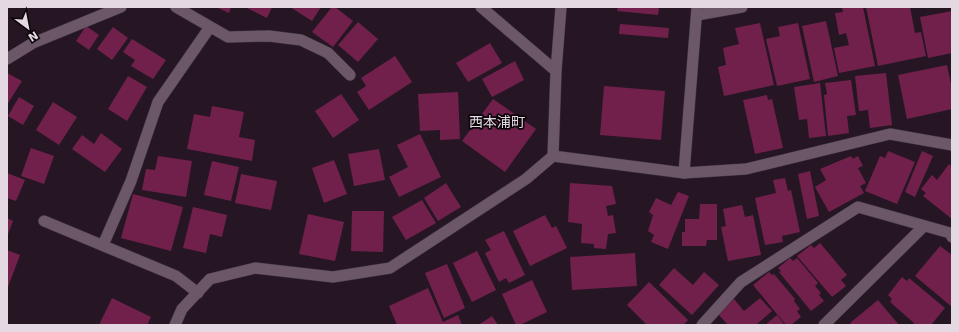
<svg xmlns="http://www.w3.org/2000/svg" width="959" height="332" font-family="'DejaVu Sans','Noto Sans JP',sans-serif">
  <style>
    .building { fill: #70204b }
    .lines { fill: none; stroke-linecap: round; stroke-linejoin: round }
    .minor-casing { stroke: #3d323c; stroke-width: 12 }
    .minor { stroke: #6b5768; stroke-width: 11 }
    .labels { text-anchor: middle; dominant-baseline: central; stroke-width: 3.5; stroke-linejoin: round; paint-order: stroke }
    .neighbourhood-label { font-size: 14px; fill: #e4d9e2; stroke: #0b050a }
  </style>
  <rect width="100%" height="100%" fill="#261624"/>
  <!-- building -->
  <g class="building">
    <path d="M216,7h15l-2,6z"/>
    <path d="M248,7h24l-5,11 -20,-10z"/>
    <path d="M290,7h31l-9,14z"/>
    <path d="M332,7h3l18,14 -20,26 -21,-15z"/>
    <path d="M618,7h41l-1,8 -41,-4z"/>
    <path d="M846,7h17l12,59 -36,7 -5,-25 15,-3 -3,-12 -7,2 -4,-22 8,-1 -1,-4z"/>
    <path d="M866,7h44l5,26 6,-1 5,24 -48,10z"/>
    <path d="M952,11v42l-24,5 -8,-41z"/>
    <path d="M826,21l12,55 -24,6 -12,-56z"/>
    <path d="M358,22l20,17 -20,23 -20,-17z"/>
    <path d="M760,23l14,62 -50,11 -6,-29 8,-2 -3,-17 16,-4 -4,-16z"/>
    <path d="M798,23l12,56 -33,7 -11,-47 14,-3 -2,-9z"/>
    <path d="M620,24l49,4 -1,10 -49,-4z"/>
    <path d="M86,26l13,9 -10,15 -13,-9z"/>
    <path d="M113,27l15,11 -16,22 -15,-11z"/>
    <path d="M132,39l34,21 -13,19 -22,-13 4,-6 -12,-8z"/>
    <path d="M490,43l12,20 -34,19 -12,-19z"/>
    <path d="M395,56l17,26 -43,28 -12,-18 9,-6 -5,-8z"/>
    <path d="M515,61l9,19 -32,17 -10,-18z"/>
    <path d="M947,65l5,24v20l-45,10 -9,-44z"/>
    <path d="M7,73l15,8 -15,24z"/>
    <path d="M886,73l6,52 -22,3 -2,-18 -9,1 -4,-35z"/>
    <path d="M128,76l19,11 -20,34 -19,-12z"/>
    <path d="M851,80l5,35 -9,1 2,17 -21,3 -4,-41 3,-1 -2,-11z"/>
    <path d="M820,83l6,53 -17,2 -2,-19 -8,1 -5,-33z"/>
    <path d="M604,86l61,5 -4,49 -61,-5z"/>
    <path d="M458,92l2,47 -20,1v-10l-20,1 -2,-37z"/>
    <path d="M341,94l18,26 -26,18 -18,-27z"/>
    <path d="M767,95l1,5 4,-1 11,49 -28,6 -12,-54z"/>
    <path d="M19,97l15,9 -11,19 -15,-9z"/>
    <path d="M493,99l43,30 -31,43 -43,-31z"/>
    <path d="M53,102l24,15 -18,28 -23,-15z"/>
    <path d="M212,106l32,6 -5,25 16,3 -3,21 -65,-12 7,-35 16,3z"/>
    <path d="M101,133l21,16 -17,23 -33,-23 10,-14 12,9z"/>
    <path d="M420,134l21,43 -42,20 -10,-20 19,-10 -11,-22z"/>
    <path d="M31,148l23,8 -10,28 -23,-8z"/>
    <path d="M379,149l6,31 -31,6 -6,-32z"/>
    <path d="M888,151l27,11 -18,42 -32,-13 15,-35 5,2z"/>
    <path d="M922,151l11,5 -18,41 -10,-5z"/>
    <path d="M158,156l34,5 -6,36 -44,-7 4,-21 9,1z"/>
    <path d="M851,156l2,3 5,-3 5,10 -5,2 8,15 -6,3 4,7 -35,19 -14,-25 11,-7 -6,-11z"/>
    <path d="M334,160l13,34 -23,9 -12,-35z"/>
    <path d="M212,161l27,6 -8,34 -27,-6z"/>
    <path d="M949,164l3,3v52l-29,-23 3,-3 -5,-4 11,-14 5,5z"/>
    <path d="M810,171l9,45 -12,3 -9,-45z"/>
    <path d="M7,173l18,7 -9,21 -9,-3z"/>
    <path d="M241,174l36,7 -6,29 -36,-7z"/>
    <path d="M785,178l3,13 3,-1 9,42 -18,4 1,6 -18,3 -10,-47 21,-5 -3,-13z"/>
    <path d="M446,183l15,24 -23,14 -14,-23z"/>
    <path d="M570,183l42,3 4,18 -10,2 2,10 5,-1 3,18 -8,1 -2,15 -12,-1v-4l-13,-1 1,-19 -14,-2z"/>
    <path d="M678,192l11,4 -21,53 -17,-7 3,-7 -6,-4 5,-16 -4,-3 7,-14 15,7z"/>
    <path d="M133,194l50,13 -12,44 -50,-13z"/>
    <path d="M422,200l14,23 -30,17 -14,-23z"/>
    <path d="M700,204h17v36h-10l-1,6h-24v-14h3v-13h14z"/>
    <path d="M742,205l3,12 8,-2 8,40 -33,6 -7,-34 5,-1 -3,-17z"/>
    <path d="M193,207l34,8 -5,22 -12,-3 -4,19 -23,-5z"/>
    <path d="M352,211h32l-1,41 -32,-1z"/>
    <path d="M308,214l36,8 -9,39 -36,-7z"/>
    <path d="M545,215l7,13 4,-2 11,22 -37,18 -17,-35z"/>
    <path d="M7,218l6,3 -6,16z"/>
    <path d="M504,231l21,44 -16,8 -3,-5 -7,4 -14,-29 6,-3 -6,-10z"/>
    <path d="M820,243l27,32 -6,5 5,6 -14,11 -35,-41 14,-11 3,3z"/>
    <path d="M940,246l12,9v52l-37,-31z"/>
    <path d="M7,250l13,5 -12,32h-1z"/>
    <path d="M477,251l19,39 -24,12 -19,-39z"/>
    <path d="M635,253l2,33 -65,4 -2,-33z"/>
    <path d="M790,258l3,3 4,-3 21,25 -3,3 6,7 -2,2 5,6 -13,10 -32,-39 2,-1 -3,-3z"/>
    <path d="M447,264l18,44 -21,10 -19,-45z"/>
    <path d="M674,268l19,17 11,-13 15,13 -27,30 -33,-30z"/>
    <path d="M769,272l3,3 2,-1 21,25 -1,2 6,8 -3,2 4,6 -10,8h-5l-33,-40z"/>
    <path d="M902,277l5,4 2,-3 36,30 -14,17h-19l2,-2 -24,-21 2,-3 -4,-4z"/>
    <path d="M532,280l15,32 -27,13h-4l-14,-31z"/>
    <path d="M649,282l39,38 -5,5h-36l-20,-20z"/>
    <path d="M428,288l15,34 15,-7 4,10h-65l-8,-19z"/>
    <path d="M112,298l39,19 -4,8h-48z"/>
    <path d="M760,298l12,13 -16,14h-28l-11,-12 17,-14 10,12z"/>
    <path d="M878,300l21,25h-47l-2,-2z"/>
    <path d="M777,315l8,10h-20z"/>
    <path d="M492,316l6,9h-18v-1z"/>
  </g>
  <g class="lines">
    <!-- minor casing -->
    <g class="minor-casing">
      <g id="minor">
        <path d="M176,7l52,30 41,-1 32,4 27,13 22,22"/>
        <path d="M697,15l45,-8"/>
        <path d="M7,59l26,-16 88,-36"/>
        <path d="M556,71l5,-64"/>
        <path d="M553,156l131,17 62,-4 144,-35 62,11"/>
        <path d="M684,173l13,-166"/>
        <path d="M44,221l132,55 22,17"/>
        <path d="M103,245l28,-64 27,-79 52,-75"/>
        <path d="M175,325l7,-16 28,-30 45,-11 78,9 57,-9 136,-89 27,-23 3,-85 -75,-64"/>
        <path d="M702,325l39,-43 117,-75 92,26 2,4"/>
        <path d="M824,325l100,-99"/>
      </g>
    </g>
    <!-- minor -->
    <use href="#minor" class="minor"/>
  </g>
  <g class="labels">
    <!-- neighbourhood labels -->
    <g class="neighbourhood-label">
      <text x="497" y="122">西本浦町</text>
    </g>
  </g>
  <!-- border -->
  <rect width="959" height="332" fill="none" stroke="#e4d9e2" stroke-width="16"/>
  <!-- north arrow -->
  <g transform="translate(28 28) rotate(148)" stroke="#0b050a" stroke-width="3" paint-order="stroke">
  <path d="M0-3L7 15L0 10L-7 15Z" fill="#e4d9e2"/>
  <text y="-6" font-size="11" font-weight="bold" text-anchor="middle" fill="#e4d9e2">N</text>
  </g>
</svg>
